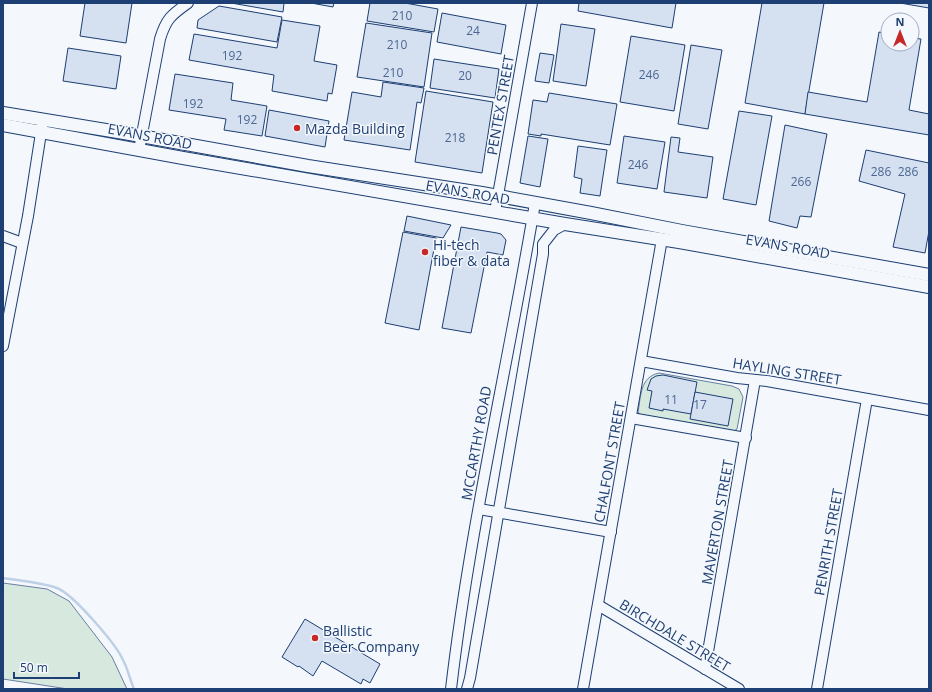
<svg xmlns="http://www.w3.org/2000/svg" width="932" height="692" font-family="'Open Sans',sans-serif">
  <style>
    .green { fill: #d7e8df; stroke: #687fa3 }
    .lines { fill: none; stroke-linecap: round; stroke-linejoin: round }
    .stream { stroke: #bed0e5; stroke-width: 2.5 }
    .building { fill: #d5e0f0; stroke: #1d3f73 }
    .minor-casing { stroke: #1d3f73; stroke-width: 12 }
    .major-casing { stroke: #1d3f73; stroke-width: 14 }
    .minor { stroke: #f4f7fb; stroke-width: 10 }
    .major { stroke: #f4f7fb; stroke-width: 12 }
    .poi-dot { fill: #c62828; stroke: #f4f7fb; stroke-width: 1.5 }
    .labels { text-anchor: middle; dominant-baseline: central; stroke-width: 3; stroke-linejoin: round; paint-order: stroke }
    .number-label { font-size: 12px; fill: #4b6792 }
    .street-label { font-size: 14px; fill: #1d3f73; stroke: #f4f7fb }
    .poi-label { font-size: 14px; fill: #1d3f73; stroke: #f4f7fb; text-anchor: start }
  </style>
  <rect width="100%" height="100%" fill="#f4f7fb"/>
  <!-- green -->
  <g class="green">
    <path d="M659,373l73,13 7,3 4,8 -6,32 -3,2 -93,-16 -3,-3c3,-16 2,-35 21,-39z"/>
    <path d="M3,583l44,6 22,12 43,56 15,32h-59l-65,-10z"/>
  </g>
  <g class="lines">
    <!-- stream -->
    <path class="stream" d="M3,578c18,3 37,4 54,10 16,6 59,56 66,72 5,9 7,20 11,29"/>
  </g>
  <!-- building -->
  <g class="building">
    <path d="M85,3h47l-6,40 -46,-7z"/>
    <path d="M231,3h53l-1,9z"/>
    <path d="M311,3h23l-1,4z"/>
    <path d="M370,3h35l33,6 -4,23 -67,-11z"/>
    <path d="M579,3h97l-4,25 -94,-17z"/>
    <path d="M762,3h62l-19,111 -60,-11z"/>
    <path d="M900,3h29v5z"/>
    <path d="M219,6l63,11 -5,25 -80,-14 1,-8z"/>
    <path d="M442,13l64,12 -5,29 -64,-12z"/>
    <path d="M282,20l38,6 -6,35 23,4 -5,29 -4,-1 -1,8 -55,-10 2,-16 -85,-15 5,-26 83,14z"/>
    <path d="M366,23l66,10 -8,54 -67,-10z"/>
    <path d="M561,24l34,5 -9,57 -33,-5z"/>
    <path d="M879,32l9,2v10h24v-6l9,1 -12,71 20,4v21l-124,-21 3,-22 59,10z"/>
    <path d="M631,36l54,9 -11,66 -54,-9z"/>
    <path d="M691,45l31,5 -14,79 -30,-5z"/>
    <path d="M68,48l53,8 -5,33 -53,-8z"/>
    <path d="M540,53l14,2 -5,28 -14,-2z"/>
    <path d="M434,59l65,10 -4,29 -65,-10z"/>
    <path d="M175,74l58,9 -2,17 36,6 -5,30 -38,-6 2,-11 -57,-9z"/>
    <path d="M383,82l41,6 -3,15 -4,-1 -7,48 -66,-10 8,-48 29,5z"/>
    <path d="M426,91l67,11 -11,71 -67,-11z"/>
    <path d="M549,93l68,11 -7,41 -69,-11v2l-13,-2 5,-34 14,2z"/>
    <path d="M269,110l60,11 -4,26 -60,-11z"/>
    <path d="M739,111l33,5 -16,89 -33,-6z"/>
    <path d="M785,125l42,9 -16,83 -11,-1 -3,12 -28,-7z"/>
    <path d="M528,136l20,3 -8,48 -20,-4z"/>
    <path d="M624,136l41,6 -8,47 -40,-6z"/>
    <path d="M671,137l9,1 -2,14 35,5 -6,41 -43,-6z"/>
    <path d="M578,146l29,4 -7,46 -20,-3 2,-14 -8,-2z"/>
    <path d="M866,150l63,13v68l-4,22 -32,-6 12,-53 -46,-13z"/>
    <path d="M407,216l44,9 -8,13 -39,-7z"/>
    <path d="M461,227l36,6 4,1 5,6 -3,15 -16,-3 -16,81 -29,-5z"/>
    <path d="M403,232l33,6 -17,92 -34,-7z"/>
    <path d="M663,375l34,7 -6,32 -28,-5v2l-14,-3 3,-17 -5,-1 4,-11 5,-3z"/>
    <path d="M695,392l38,7 -5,27 -38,-7z"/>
    <path d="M305,619l75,45 -10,19 -7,-4 -2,5 -39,-23 -9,15 -14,-10 -1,1 -16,-10z"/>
  </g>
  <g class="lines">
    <!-- minor casing -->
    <g class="minor-casing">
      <g id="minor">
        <path d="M139,150l21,-111c6,-20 11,-24 28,-36"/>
        <path d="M495,212l37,-209"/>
        <path d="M3,236l19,7"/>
        <path d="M3,346l25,-130 15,-96"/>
        <path d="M641,361l96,17 30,3 162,29"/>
        <path d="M631,418l115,20"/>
        <path d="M479,509l132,23"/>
        <path d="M598,605l141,84"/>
        <path d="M705,669l50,-289"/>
        <path d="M451,689c19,-163 57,-324 84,-486"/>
        <path d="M467,689l3,-11 73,-424v-10l11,-14 11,-6"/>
        <path d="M583,689l79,-450"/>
        <path d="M817,689l50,-290"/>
      </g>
    </g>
    <!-- major casing -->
    <g class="major-casing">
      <g id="major">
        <path d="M3,113l121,20 184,33 174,27 109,20 91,18 247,44"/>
        <path d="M3,125l180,33 382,66 114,18 250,45"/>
      </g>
    </g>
    <!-- minor -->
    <use href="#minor" class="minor"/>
    <!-- major -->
    <use href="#major" class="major"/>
  </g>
  <!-- markers -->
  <g class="poi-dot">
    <circle cx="297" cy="128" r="4"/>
    <circle cx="425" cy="252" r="4"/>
    <circle cx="315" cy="638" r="4"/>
  </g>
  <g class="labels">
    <!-- number labels -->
    <g class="number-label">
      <text x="402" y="15">210</text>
      <text x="473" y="30">24</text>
      <text x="397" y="44">210</text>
      <text x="232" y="55">192</text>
      <text x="393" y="72">210</text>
      <text x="649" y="74">246</text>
      <text x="465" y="75">20</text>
      <text x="193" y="103">192</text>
      <text x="247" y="119">192</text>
      <text x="455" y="137">218</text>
      <text x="638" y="164">246</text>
      <text x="881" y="171">286</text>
      <text x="908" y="171">286</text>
      <text x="801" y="181">266</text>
      <text x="671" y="399">11</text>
      <text x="700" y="404">17</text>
    </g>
    <!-- street labels -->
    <g class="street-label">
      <text transform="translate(500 105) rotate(-80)">PENTEX STREET</text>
      <text transform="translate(150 136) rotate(11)">EVANS ROAD</text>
      <text transform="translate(468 192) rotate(10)">EVANS ROAD</text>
      <text transform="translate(788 246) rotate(10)">EVANS ROAD</text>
      <text transform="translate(787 371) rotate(9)">HAYLING STREET</text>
      <text transform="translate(476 443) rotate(-80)">MCCARTHY ROAD</text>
      <text transform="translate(609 462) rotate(-80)">CHALFONT STREET</text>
      <text transform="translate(717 522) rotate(-80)">MAVERTON STREET</text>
      <text transform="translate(828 542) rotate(-80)">PENRITH STREET</text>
      <text transform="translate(675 635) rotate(31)">BIRCHDALE STREET</text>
    </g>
    <!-- poi labels -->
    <g class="poi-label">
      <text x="305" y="128">Mazda Building</text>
      <text x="433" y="244">Hi-tech<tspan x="433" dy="16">fiber &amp; data</tspan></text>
      <text x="323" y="630">Ballistic<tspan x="323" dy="16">Beer Company</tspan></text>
    </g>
  </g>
  <!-- border -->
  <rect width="932" height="692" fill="none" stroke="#1d3f73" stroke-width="8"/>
  <!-- north arrow -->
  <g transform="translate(900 32)"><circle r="19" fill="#f4f7fb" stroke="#9eadc5"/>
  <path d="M0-3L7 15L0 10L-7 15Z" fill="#c62828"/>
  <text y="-6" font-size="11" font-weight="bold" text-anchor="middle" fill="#1d3f73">N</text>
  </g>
  <!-- scale -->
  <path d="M14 672v6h65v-6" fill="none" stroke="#1d3f73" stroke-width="2"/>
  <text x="20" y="672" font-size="12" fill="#1d3f73" stroke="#f4f7fb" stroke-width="3" paint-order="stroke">50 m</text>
</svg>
